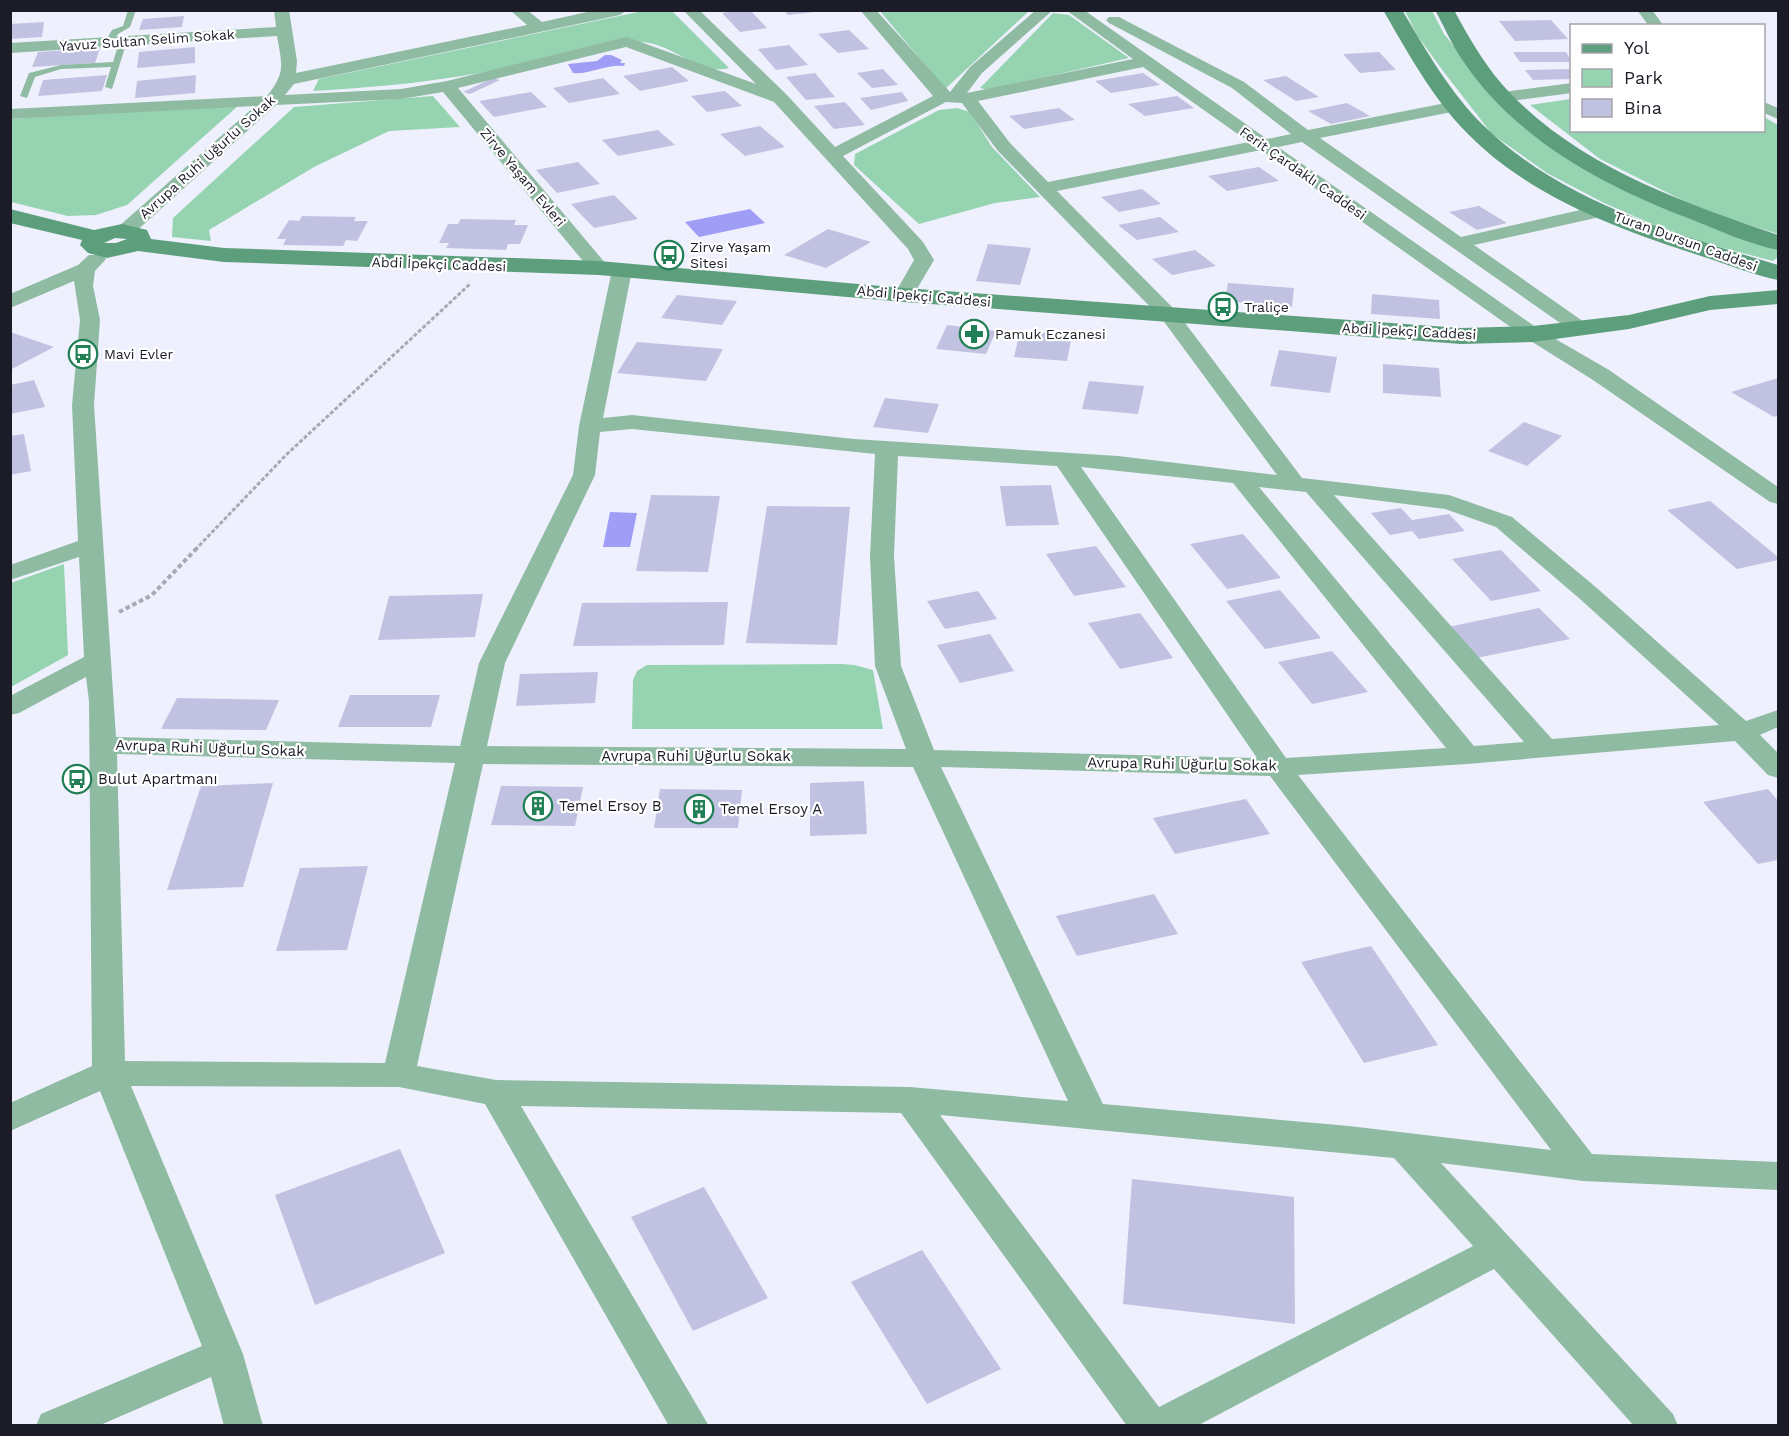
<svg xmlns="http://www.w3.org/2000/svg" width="1789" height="1436" font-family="'Work Sans',sans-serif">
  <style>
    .green { fill: #96d3b1 }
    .water { fill: #9f9df5 }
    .building { fill: #c1c2e2 }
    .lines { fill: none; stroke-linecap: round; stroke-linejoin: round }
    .path-far1 { stroke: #a8a9b6; stroke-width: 3; stroke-dasharray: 4 2; stroke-linecap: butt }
    .path { stroke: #a8a9b6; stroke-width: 4; stroke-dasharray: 4.5 3; stroke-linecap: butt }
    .service { fill: #90bba3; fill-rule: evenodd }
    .minor { fill: #90bba3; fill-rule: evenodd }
    .secondary { fill: #5d9f7c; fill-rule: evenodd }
    .labels { text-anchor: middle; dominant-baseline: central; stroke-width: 4.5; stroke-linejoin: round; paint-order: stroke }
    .far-street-label { font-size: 14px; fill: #1c1c28; stroke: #fff }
    .far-poi-label { font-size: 14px; fill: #1c1c28; stroke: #fff; text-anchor: start }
    .street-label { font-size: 15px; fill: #1c1c28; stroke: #fff }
    .poi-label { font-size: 15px; fill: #1c1c28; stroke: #fff; text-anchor: start }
  </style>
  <rect width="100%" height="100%" fill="#eff0fd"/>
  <!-- green -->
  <g class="green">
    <path d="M643,11h29l57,57c-31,8 -59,-27 -90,-26 -48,1 -92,18 -139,27 -62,13 -124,18 -187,22l6,-12z"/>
    <path d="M880,11h149l-84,78z"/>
    <path d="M1405,11h27l12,23 55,68 188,115 91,30v10l-5,4 -91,-24 -78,-34 -57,-30 -55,-39 -49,-63 -26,-36z"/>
    <path d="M1053,13l16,2 60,43 -140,32 -9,-2z"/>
    <path d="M433,96l27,31 -71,4 -75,36 -105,63 2,11 -39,-4 1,-19 121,-111z"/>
    <path d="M1571,99l1,31h192v-13l14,8v109l-76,-24 -102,-51 -70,-54z"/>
    <path d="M239,105l-112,100 -31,10 -28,1 -57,-14v-83z"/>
    <path d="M957,108l13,4 22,35 48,50 -45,6 -76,21 -65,-59 1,-11 84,-44z"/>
    <path d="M64,564l4,91 -57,32v-104z"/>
    <path d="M841,664l13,1 19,5 10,59h-251l1,-49 4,-9 10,-6z"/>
  </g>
  <!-- water -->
  <g class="water">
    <path d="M605,55h6l11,5 -2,3h5l-1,3c-18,-2 -35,9 -51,7l-5,-9 29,-3z"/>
    <path d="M750,209l15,14 -66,14 -14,-15z"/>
    <path d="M610,512l27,1 -7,34h-27z"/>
  </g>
  <!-- building -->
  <g class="building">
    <path d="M739,10h11l17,18 -27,4 -18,-19z"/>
    <path d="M784,10h31v2l-27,3z"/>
    <path d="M184,16l-2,11 -43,3 4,-11z"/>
    <path d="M1551,20l17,19 -53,2 -16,-20z"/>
    <path d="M44,22l-2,15 -32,2v-15z"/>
    <path d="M849,30l20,19 -31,4 -20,-19z"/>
    <path d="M789,45l19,20 -32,5 -18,-21z"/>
    <path d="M195,47v16l-58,5 2,-16z"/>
    <path d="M100,48l-5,15 -63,4 6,-15z"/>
    <path d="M1379,52l17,18 -36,3 -17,-19z"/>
    <path d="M1513,52h53l6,10h-52z"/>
    <path d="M672,67l17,14 -49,10 -17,-15z"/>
    <path d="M883,69l15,16 -26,3 -15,-15z"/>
    <path d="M1572,69v10l-39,1 -8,-10z"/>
    <path d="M815,73l20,24 -29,3 -20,-23z"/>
    <path d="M1143,73l17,12 -49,8 -16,-12z"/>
    <path d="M107,75l-5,16 -64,5 5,-16z"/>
    <path d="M196,75l-1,18 -60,5 2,-17z"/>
    <path d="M1286,76l33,21 -23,4 -33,-21z"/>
    <path d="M493,78l7,2 -30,14 -7,-2z"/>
    <path d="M603,78l17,16 -51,9 -16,-15z"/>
    <path d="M725,91l17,15 -35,6 -16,-16z"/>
    <path d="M531,92l16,15 -53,10 -15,-16z"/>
    <path d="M902,92l6,9 -37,9 -11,-12z"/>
    <path d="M1177,96l17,12 -49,8 -17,-12z"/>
    <path d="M845,102l20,23 -31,4 -20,-23z"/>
    <path d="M1347,103l23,13 -39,8 -23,-13z"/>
    <path d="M1059,108l16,12 -51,9 -15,-13z"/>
    <path d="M760,126l25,21 -40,9 -25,-22z"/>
    <path d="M658,130l17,15 -57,11 -16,-16z"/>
    <path d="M578,162l22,22 -43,9 -21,-23z"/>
    <path d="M1259,167l20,14 -52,10 -19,-15z"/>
    <path d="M1142,189l19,15 -42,8 -18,-15z"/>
    <path d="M614,195l24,24 -44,9 -23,-24z"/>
    <path d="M1479,206l28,17 -30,7 -28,-18z"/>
    <path d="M302,216l54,1 -2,4h14l-11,20 -11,-1 -3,6 -60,-1 3,-6h-9l12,-19 10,1z"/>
    <path d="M1160,217l19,15 -42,8 -19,-15z"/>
    <path d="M461,219l55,1 -2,5h14l-8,19h-12l-2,6 -60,-2 3,-5h-10l9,-19h10z"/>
    <path d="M828,229l43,13 -45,26 -42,-13z"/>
    <path d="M988,244l43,4 -11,37 -44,-4z"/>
    <path d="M1195,250l21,16 -44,9 -20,-16z"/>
    <path d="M1228,283l66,5 -2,19 -67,-6z"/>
    <path d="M1372,294l67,6 1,19 -69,-5z"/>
    <path d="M677,295l60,6 -15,24 -61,-7z"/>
    <path d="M947,325l49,6 -10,23 -50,-5z"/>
    <path d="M1020,331l52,4 -5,26 -53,-4z"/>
    <path d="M10,332l44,15 -44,23z"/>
    <path d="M637,342l86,7 -17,32 -89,-8z"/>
    <path d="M1279,350l58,7 -7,36 -60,-7z"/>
    <path d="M1383,364l56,4 2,29 -58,-4z"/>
    <path d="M1778,378v37l-4,2 -43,-25z"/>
    <path d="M34,380l11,27 -35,7v-29z"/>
    <path d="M1089,381l55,5 -6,28 -56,-5z"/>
    <path d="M885,398l54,6 -11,29 -55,-6z"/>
    <path d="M1524,422l38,14 -35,30 -39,-15z"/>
    <path d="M24,434l7,37 -21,4v-39z"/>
    <path d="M1051,485l8,40 -53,1 -6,-40z"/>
    <path d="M651,495l69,1 -12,76 -72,-1z"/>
    <path d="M1710,501l68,56v3l-41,9 -70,-59z"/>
    <path d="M767,506l83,1 -13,138 -91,-2z"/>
    <path d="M1401,508l11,12 37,-6 16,17 -46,8 -7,-8 -22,4 -19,-22z"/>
    <path d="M1243,534l38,44 -54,11 -37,-45z"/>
    <path d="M1096,546l30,41 -52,9 -28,-42z"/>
    <path d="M1501,550l40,41 -50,10 -39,-42z"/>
    <path d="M1280,590l41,48 -56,11 -39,-48z"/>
    <path d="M978,591l19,28 -52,10 -18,-28z"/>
    <path d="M483,594l-8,43 -97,3 11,-44z"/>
    <path d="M728,602l-4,43 -151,1 9,-43z"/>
    <path d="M1539,608l31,31 -99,20 -28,-31z"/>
    <path d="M1140,613l33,45 -53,11 -32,-46z"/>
    <path d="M990,634l24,37 -54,12 -23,-38z"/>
    <path d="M1332,651l36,41 -56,12 -34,-42z"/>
    <path d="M598,672l-3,31 -79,3 4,-32z"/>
    <path d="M350,695h90l-9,32h-93z"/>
    <path d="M177,698l102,2 -13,30 -105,-1z"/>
    <path d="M864,781l3,53 -57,2v-53z"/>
    <path d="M273,783l-30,104 -76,3 34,-104z"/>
    <path d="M501,786l82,1 -8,39 -84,-1z"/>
    <path d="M660,789l82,1 -4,38h-84z"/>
    <path d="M1768,789l10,12v59l-20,4 -55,-62z"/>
    <path d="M1246,799l24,35 -95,20 -22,-36z"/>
    <path d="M368,866l-21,84 -71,1 24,-83z"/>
    <path d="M1154,894l24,40 -101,22 -21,-40z"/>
    <path d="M1371,946l67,99 -74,18 -63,-101z"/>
    <path d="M400,1149l45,104 -130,52 -40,-110z"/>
    <path d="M1132,1179l162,18 1,127 -172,-20z"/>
    <path d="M704,1187l64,111 -75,33 -62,-114z"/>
    <path d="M922,1250l79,119 -74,35 -76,-122z"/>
  </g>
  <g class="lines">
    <!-- path-far1 -->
    <path class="path-far1" d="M195,550l91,-95 184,-171"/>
    <!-- path -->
    <path class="path" d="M119,612l33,-17 45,-47"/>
    <!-- service -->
    <g class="service">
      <path d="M128,10h8l-6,17 -12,7 -6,10h-6l-1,-2 7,-12 11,-4z"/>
      <path d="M120,39l7,2 -15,48 -7,-2 6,-20 -50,2 -26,8 -8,21 -7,-2 9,-23 32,-8 52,-3z"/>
    </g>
    <!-- minor -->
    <g class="minor">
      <path d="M274,10h15l8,51 -1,12 231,-48 -17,-15h17l15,12 54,-12h31l-7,5 -326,69 -9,11 116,-6 46,-8 180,-44 129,47 -73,-74h16l87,84 49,53 98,-51 -73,-86h16l74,82 20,-25 66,-57h17l-71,63 -15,20 166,-34 -67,-49h18l183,129 24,-5 -59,-46 -123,-65 -3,-3 3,-3h10l125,65 64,48 148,-29 6,1 2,4 -2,4 -142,28 141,99 141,-32 7,2 2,4 -2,4 -135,30 113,79 3,4 -3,4h-14l-271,-190 -24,5 262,183 69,40 169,117v17l-8,-2 -177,-122 -67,-42 -265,-188 -204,41 119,120 126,167 147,17 63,22 86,72 148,132 32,-11v17l-18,8 18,18v25l-10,-3 -33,-34 -268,23 -169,11 294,379 186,8v28l-195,-9 -142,-18 232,251 5,12h-44l-140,-157 -297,157h-70l-226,-313 -380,-7 188,320h-40l-184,-322 -86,-17 -268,-1 112,268 20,72h-39l-13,-49 -113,49h-62l5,-12 161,-68 -102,-255 -90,40v-28l82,-37 -3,-365 -3,-24 -67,36 -9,2v-19l74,-39 -5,-100 -69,23v-15l68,-24 -6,-136 8,-85 -6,-39 -64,27v-14l68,-29 11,-10h14l3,4 -11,12 -2,15 7,34 -6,85 22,332 344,9 19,-83 94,-188 6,-49 33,-156 3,-4h14l3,4 -29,148 29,-3 222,24 264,17 159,19 -115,-156 -164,-168 -36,-48 -16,-1 -103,54 80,86 11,18 -23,39h-14l-3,-4 20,-35 -6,-11 -134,-147 -148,-55 -168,41 148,176 3,4 -3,4h-14l-149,-180 -42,7 -125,6 -144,130h-14l-2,-4 2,-4 137,-121 -245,13v-10l257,-13c19,-24 15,-31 10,-60l-267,17v-10l266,-16zM1143,67l106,75 -201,40 -38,-39 -32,-42zM632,429l243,25 -5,102 5,110 31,83 -419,-3 18,-83 90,-188 5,-43zM898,456l159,10 200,292 -323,-8 -33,-84 -7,-110zM1081,467l152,16 213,265 -160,10zM1259,487l47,5 218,250 -50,4zM1334,495l111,14 51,18 84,72 139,126 -167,14zM117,754l338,9 -70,300 -260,-2zM483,764l430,3 155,334 -158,-14 -414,-7 -79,-14zM941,767l329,9 281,374 -202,-24 -246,-22zM940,1115l454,43 79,88 -314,161z"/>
      <path d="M1637,10h15l12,16h-15z"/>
      <path d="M1572,83v10l-70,9 -8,-5 8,-5z"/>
      <path d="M1764,102l14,6v11l-14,-6z"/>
    </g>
    <!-- secondary -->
    <g class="secondary">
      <path d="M1383,10h19c24,40 48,83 82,116 79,77 192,108 294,139v15c-24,-5 -49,-15 -74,-23 -83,-27 -173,-59 -236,-123 -35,-35 -60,-81 -85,-124z"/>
      <path d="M1435,10h19c16,30 33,59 56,83 71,74 174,110 268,142v15c-29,-6 -58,-19 -85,-30 -88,-33 -179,-81 -232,-162 -10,-15 -17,-32 -26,-48z"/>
      <path d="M10,209l84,21 28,-6 25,6 4,9 73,9 375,13 305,27 557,40 72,-2 96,-11 81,-19 68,-6v14l-68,6 -81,19 -96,13 -72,2 -557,-42 -305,-27 -375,-13 -86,-11 -31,7 -19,-5 -8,-8 2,-5 -72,-17zM115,238l12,1 -11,4h-12z"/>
    </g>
  </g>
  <!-- icons -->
  <defs>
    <g id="bus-ring" transform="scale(1.5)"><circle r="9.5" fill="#fff" stroke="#217f56" stroke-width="1.5"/><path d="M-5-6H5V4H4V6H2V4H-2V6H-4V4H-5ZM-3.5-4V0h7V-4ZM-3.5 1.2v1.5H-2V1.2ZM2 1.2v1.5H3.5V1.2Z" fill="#217f56"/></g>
    <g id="pharmacy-ring" transform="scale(1.5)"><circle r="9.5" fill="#fff" stroke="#217f56" stroke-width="1.5"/><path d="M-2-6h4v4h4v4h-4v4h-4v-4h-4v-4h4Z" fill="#217f56"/></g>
    <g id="building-ring" transform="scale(1.5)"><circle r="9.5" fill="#fff" stroke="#217f56" stroke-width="1.5"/><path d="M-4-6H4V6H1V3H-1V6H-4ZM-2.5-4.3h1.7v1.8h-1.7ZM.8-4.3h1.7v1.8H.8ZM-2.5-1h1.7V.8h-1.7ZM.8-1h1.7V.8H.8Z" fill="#217f56"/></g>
  </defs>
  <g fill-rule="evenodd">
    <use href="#bus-ring" x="669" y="255"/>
    <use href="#bus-ring" x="1223" y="307"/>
    <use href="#pharmacy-ring" x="974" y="334"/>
    <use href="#bus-ring" x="83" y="354"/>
    <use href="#bus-ring" x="77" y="779"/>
    <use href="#building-ring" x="538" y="806"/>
    <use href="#building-ring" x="699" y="809"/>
  </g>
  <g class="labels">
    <!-- far-street labels -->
    <g class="far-street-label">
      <text transform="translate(147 40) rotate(-4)">Yavuz Sultan Selim Sokak</text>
      <text transform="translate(207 157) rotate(-42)">Avrupa Ruhi Uğurlu Sokak</text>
      <text transform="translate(1303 173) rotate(35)">Ferit Çardaklı Caddesi</text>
      <text transform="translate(523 177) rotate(50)">Zirve Yaşam Evleri</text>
      <text transform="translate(1686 241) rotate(20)">Turan Dursun Caddesi</text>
      <text transform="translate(439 264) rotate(2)">Abdi İpekçi Caddesi</text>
      <text transform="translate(924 296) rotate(5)">Abdi İpekçi Caddesi</text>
      <text transform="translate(1409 331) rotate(3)">Abdi İpekçi Caddesi</text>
    </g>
    <!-- far-poi labels -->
    <g class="far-poi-label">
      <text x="690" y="247">Zirve Yaşam<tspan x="690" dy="16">Sitesi</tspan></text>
      <text x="1244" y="307">Traliçe</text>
      <text x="995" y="334">Pamuk Eczanesi</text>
      <text x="104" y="354">Mavi Evler</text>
    </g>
    <!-- street labels -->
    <g class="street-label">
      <text transform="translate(210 748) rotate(2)">Avrupa Ruhi Uğurlu Sokak</text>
      <text x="696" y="756">Avrupa Ruhi Uğurlu Sokak</text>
      <text transform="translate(1182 764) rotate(1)">Avrupa Ruhi Uğurlu Sokak</text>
    </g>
    <!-- poi labels -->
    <g class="poi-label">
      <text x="98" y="779">Bulut Apartmanı</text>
      <text x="559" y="806">Temel Ersoy B</text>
      <text x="720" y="809">Temel Ersoy A</text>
    </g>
  </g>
  <!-- border -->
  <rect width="1789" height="1436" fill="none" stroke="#1c1c28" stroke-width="24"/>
  <!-- legend -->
  <rect x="1570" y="24" width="195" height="108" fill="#ffffff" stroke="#a4a4a9" stroke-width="1.5"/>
  <rect x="1582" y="44" width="30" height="9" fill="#5d9f7c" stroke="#a4a4a9" stroke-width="1.5"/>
  <text x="1624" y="54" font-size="18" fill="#1c1c28">Yol</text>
  <rect x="1582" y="69" width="30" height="18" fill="#96d3b1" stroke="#a4a4a9" stroke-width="1.5"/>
  <text x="1624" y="84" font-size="18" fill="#1c1c28">Park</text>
  <rect x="1582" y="99" width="30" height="18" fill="#c1c2e2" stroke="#a4a4a9" stroke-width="1.5"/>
  <text x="1624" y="114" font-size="18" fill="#1c1c28">Bina</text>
</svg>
